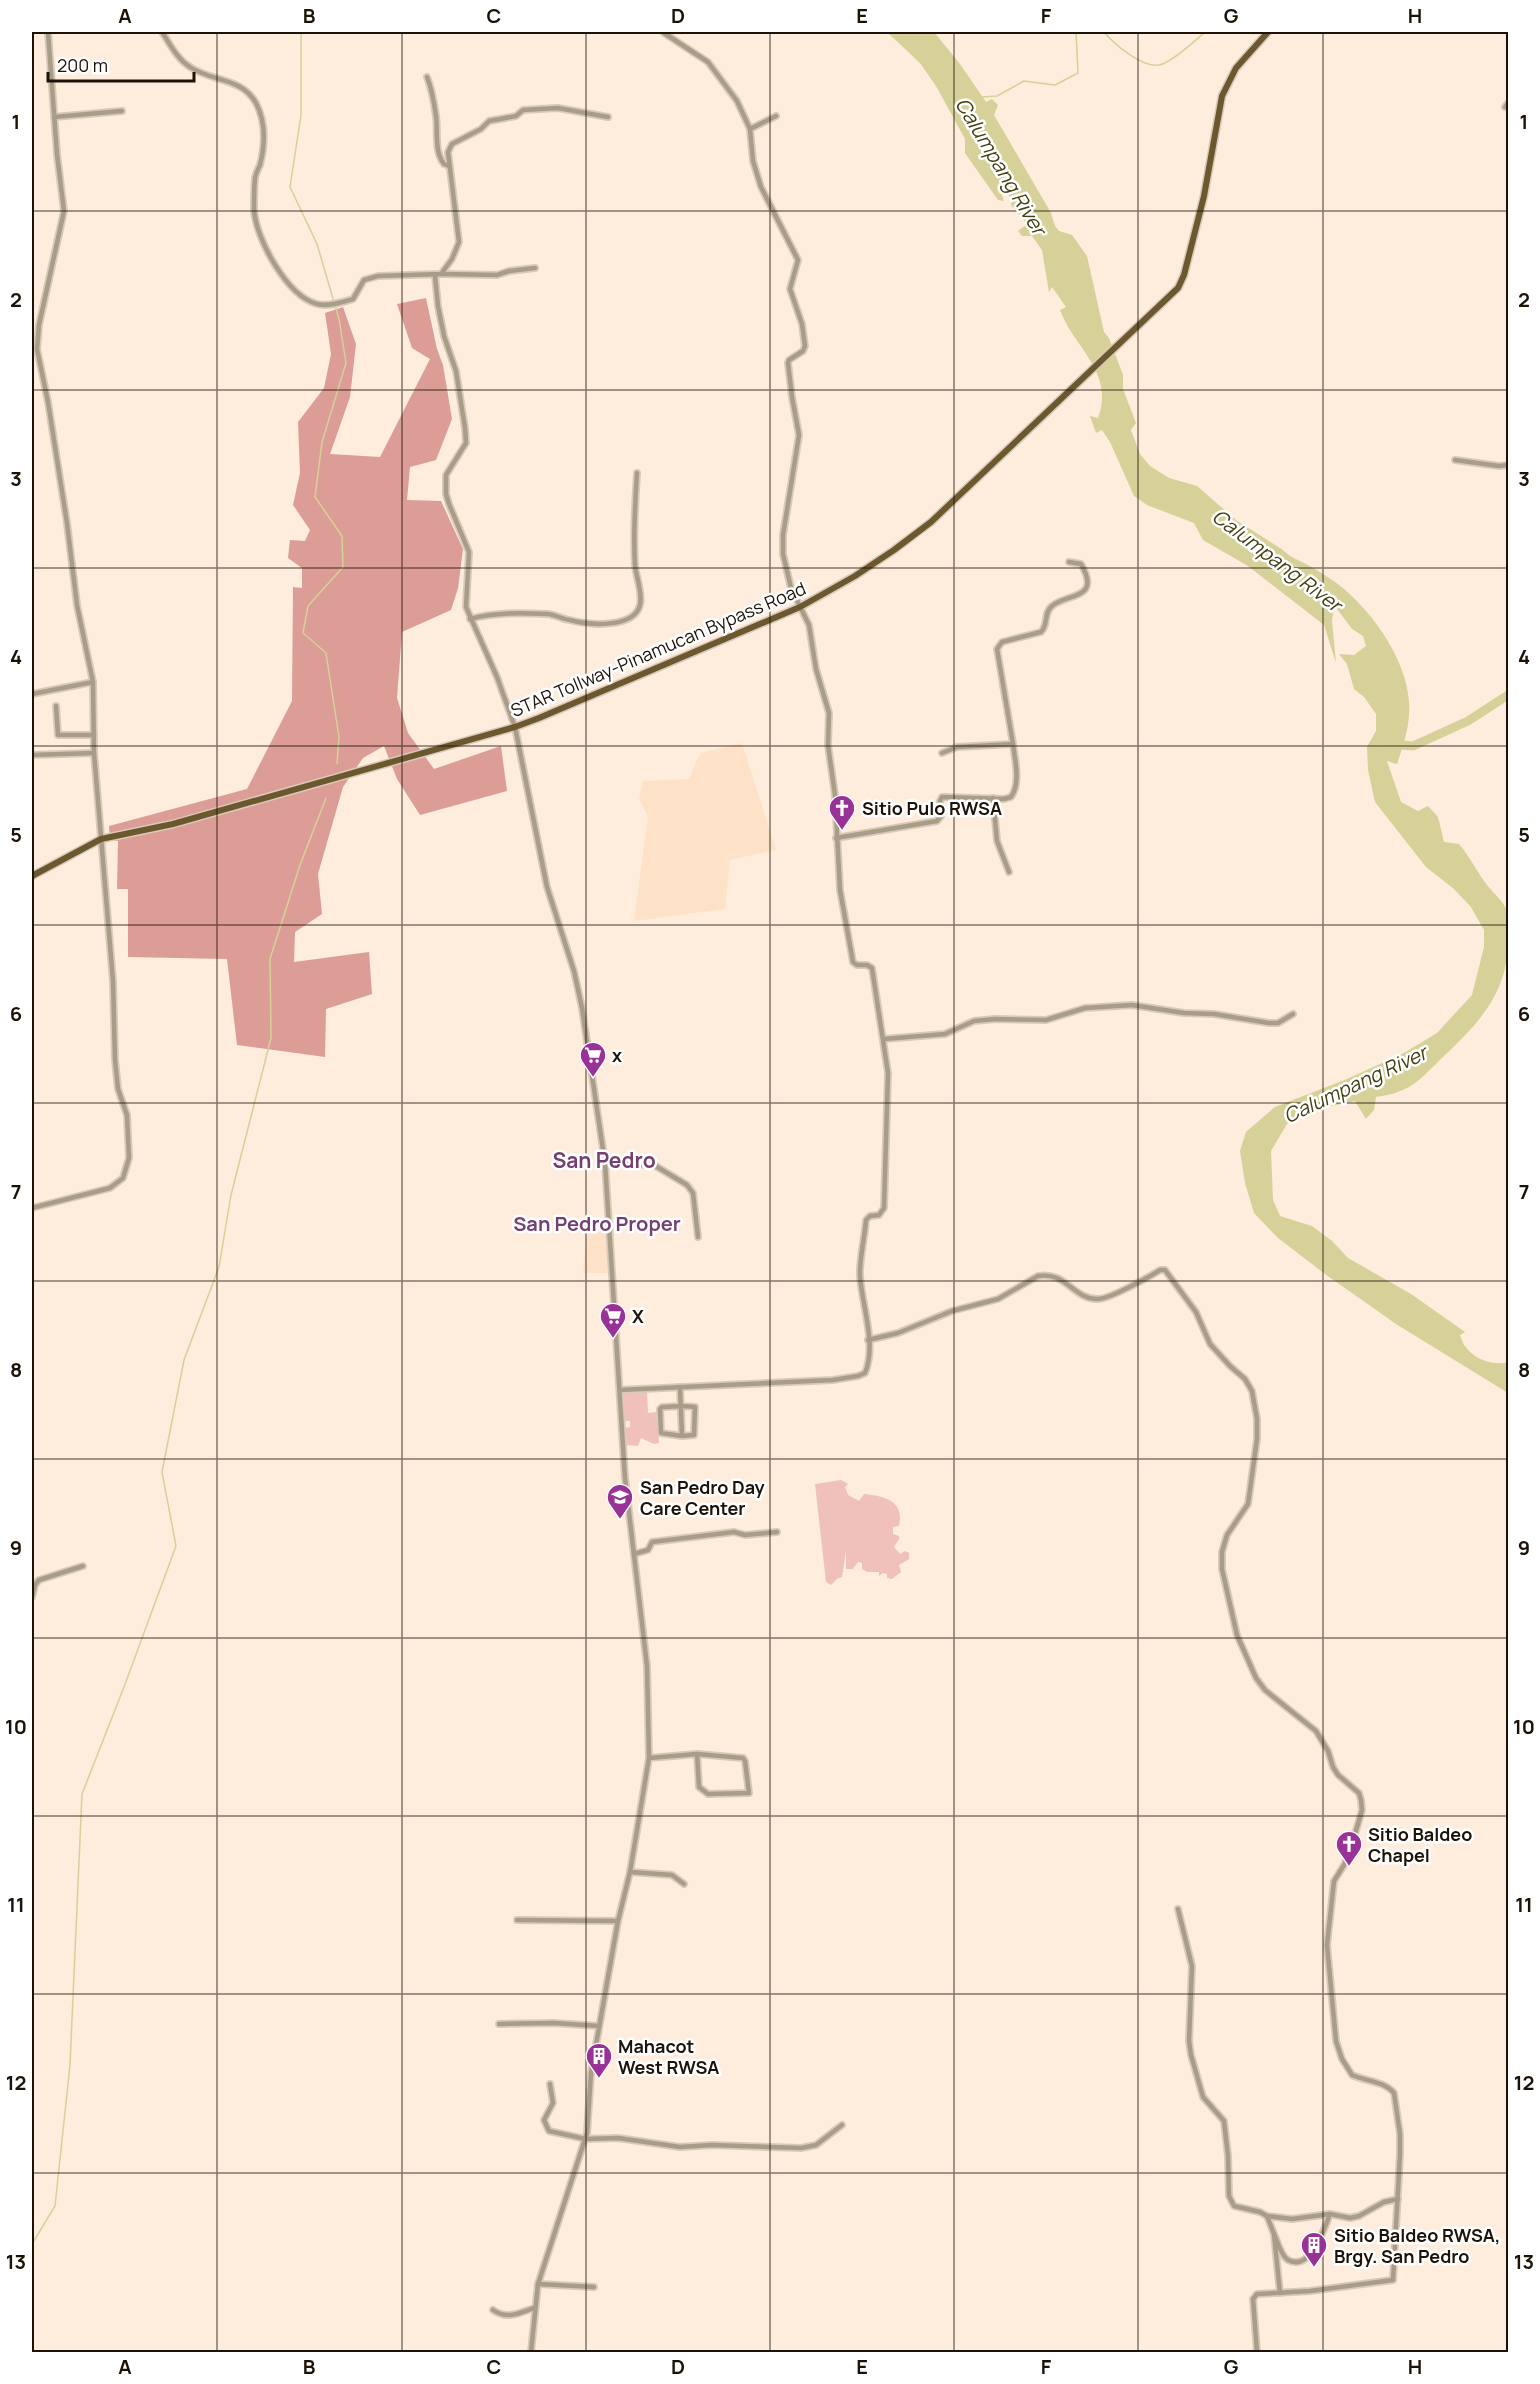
<svg xmlns="http://www.w3.org/2000/svg" width="1540" height="2384" font-family="Manrope,sans-serif">
  <style>
    .built { fill: #fee2c7 }
    .green { fill: #f0c1bb }
    .forest { fill: #db9d96 }
    .water { fill: #d6d198 }
    .lines { fill: none; stroke-linecap: round; stroke-linejoin: round }
    .stream { stroke: #d6d198; stroke-width: 1.5 }
    .river { stroke: #d6d198; stroke-width: 9 }
    .minor-casing { stroke: #dac9ba; stroke-width: 8 }
    .major-casing { stroke: #dac9ba; stroke-width: 9 }
    .minor { stroke: #a89d87; stroke-width: 4.5 }
    .major { stroke: #6b582f; stroke-width: 6 }
    .grid { fill: none; stroke: #1c1208; stroke-width: 1.5; stroke-opacity: 0.55 }
    .labels { text-anchor: middle; dominant-baseline: central; stroke-width: 5; stroke-linejoin: round; paint-order: stroke }
    .street-label { font-size: 18px; fill: #1c1208; stroke: #fff }
    .poi-label { font-size: 18px; font-weight: bold; fill: #1c1208; stroke: #fff; text-anchor: start }
    .water-label { font-size: 20px; font-style: italic; fill: #444014; stroke: #fff }
    .neighbourhood-label { font-size: 20px; font-weight: bold; fill: #744071; stroke: #fff }
    .quarter-label { font-size: 21px; font-weight: bold; fill: #744071; stroke: #fff }
    .neatline { fill: none; stroke: #1c1208; stroke-width: 2 }
    .grid-label { font-size: 20px; text-anchor: middle; font-weight: bold; fill: #1c1208 }
  </style>
  <rect width="100%" height="100%" fill="#feecdc"/>
  <!-- built -->
  <g class="built">
    <path d="M742,743l34,107 -46,10 -5,49 -91,12 14,-105 -9,-17 4,-18 46,-2 11,-26z"/>
    <path d="M607,1231l3,42h-27l4,-39z"/>
  </g>
  <!-- green -->
  <g class="green">
    <path d="M647,1390l1,23 9,-1 2,31 -5,1 -13,-6 -3,8 -13,-1v-17l5,-1v-6h-6l-2,-30z"/>
    <path d="M841,1480l7,4 -3,3 3,8 11,6 5,-7c19,2 41,6 35,32l-6,1v7l6,2v3l-5,8 6,7 5,-3 4,2v6l-10,6 2,7 -9,7 -5,-1v-4l-4,-1 -4,3v-4h-12l-5,-3v-6l-4,-1 -5,7h-7v-19l-4,27 -5,2 -6,6 -5,-3 -11,-98z"/>
  </g>
  <!-- forest -->
  <path class="forest" d="M426,298l11,51 6,16 9,54 -16,41 -26,7 -3,33 34,1 22,48 -5,39 -7,22 -49,22 -5,66 11,35 26,36 67,-23 6,45 -87,24 -23,-36 -13,-33 -21,12 -20,29 -25,87 4,40 -27,18 -1,30 75,-10 3,42 -46,15 -1,48 -88,-12 -10,-86 -99,-2v-68h-11l1,-48 -8,-1 -1,-14 138,-37 45,-88 1,-114 9,1v-20l-14,-10 2,-18 15,1 5,-11 -17,-25 7,-32 -2,-51 26,-34 7,-34 -6,-41 18,-6 13,37 -6,53 -20,57 50,3 50,-98 -18,-11 -15,-44z"/>
  <!-- water -->
  <path class="water" d="M887,32h47l26,32 26,38 6,-3 6,6 -4,10 57,98 4,13 4,5 13,4 15,21 17,76 5,6 14,37v14l13,34 -5,7 9,24 10,12 19,12 28,8 39,34 47,30c6,6 11,8 19,12 14,7 30,17 42,27 34,29 69,81 65,126 -1,17 -7,34 -12,49l-10,-3 14,41 17,9 10,-5 10,11 6,25 15,2c11,13 18,28 28,41 6,8 19,18 21,29 2,7 0,16 0,23 1,54 -27,84 -64,119 -25,24 -32,36 -68,41l-2,13 -8,9 -11,-18 -43,9 -25,14 -16,27 2,49 7,16 32,10 20,15 16,17 63,36 54,38 -5,3c5,21 30,32 48,27v31l-112,-69 -71,-50 -47,-36 -24,-25 -9,-30 -5,-32 6,-19 29,-25 72,-28 57,-26 33,-20 35,-38 12,-48v-17l-13,-23 -17,-18 -28,-22 -51,-65 -7,-32 -1,-23 9,-16v-17l-12,-17 -10,-8 -7,-25 -8,-10 15,1 12,-9 -3,-10 -11,-7 -18,-24 -2,16 4,42 -12,-38 -76,-59 -45,-26 -9,-17 -47,-18 -13,-9 -24,-54 -8,-12 -6,3 -6,-17 8,2c17,-46 -24,-70 -38,-108l6,-3 -14,-20 -3,5 -7,-42 -10,-14h-10l-4,-5 9,-7 -16,-19 1,-5 -9,-12 -4,-1 5,14 -6,-1 -33,-47v-14l-29,-53 -16,-23z"/>
  <g class="lines">
    <!-- stream -->
    <g class="stream">
      <path d="M301,32v83l-11,72 27,57 22,75 7,44 -24,79 -7,55 27,39 1,31 -35,39 -5,27 23,20 13,84 -2,27"/>
      <path d="M1104,32c10,12 38,36 55,33 12,-2 36,-24 46,-33"/>
      <path d="M981,97l16,-1 27,-15 31,4 23,-12 -2,-41"/>
      <path d="M32,2244l23,-38 15,-141 12,-271 42,-107 52,-141 -14,-74 22,-112 35,-93 12,-72 40,-157 -1,-79 30,-94 26,-67"/>
    </g>
    <!-- river -->
    <path class="river" d="M1392,744l21,2 55,-25 40,-26"/>
    <!-- minor casing -->
    <g class="minor-casing">
      <g id="minor">
        <path d="M162,32c8,12 15,27 28,35 22,15 51,10 66,36 10,19 9,42 4,62 -2,4 -4,8 -5,13 -1,10 -1,21 -1,32 2,29 33,86 63,94 11,3 26,-2 36,-5l11,-19 14,-4 63,-2 11,-15 7,-17 -11,-90 4,-8 29,-15 8,-8 27,-5 7,-6 35,-2 50,9"/>
        <path d="M427,77c5,12 7,25 9,39 2,14 -2,36 8,48l5,2"/>
        <path d="M1505,107l3,-4"/>
        <path d="M54,117l68,-6"/>
        <path d="M750,129l26,-13"/>
        <path d="M441,274l56,1 12,-4 26,-3"/>
        <path d="M435,276l3,30 6,30 12,35 9,57 1,15 -20,32v19l3,10 20,48 -3,55 31,70 18,50 32,160 27,84 8,37 23,155 20,315 22,188 2,92 -19,114 -12,49 -27,152 -4,60 -49,151 -7,68"/>
        <path d="M1455,460l44,6 9,-1"/>
        <path d="M470,619c26,-7 51,-6 78,-5 8,1 14,5 22,6 18,5 64,9 70,-15 3,-12 -4,-28 -5,-40 -2,-31 0,-62 2,-92"/>
        <path d="M32,694l61,-12"/>
        <path d="M56,706l2,29h36"/>
        <path d="M1013,744l-16,-95 5,-7 39,-10c8,-8 2,-19 11,-26 15,-13 50,-6 29,-42l-12,-2"/>
        <path d="M32,755l62,-2"/>
        <path d="M993,798l4,43 12,31"/>
        <path d="M836,838l101,-17 4,-5 -1,-15 2,-4 62,2 7,-2c10,-14 4,-36 2,-53l-56,3 -15,6"/>
        <path d="M884,1039l61,-5 29,-13 21,-2 51,1 39,-12 47,-3 52,8 30,1 55,9h9l15,-9"/>
        <path d="M605,1163l49,2 33,20 6,8 5,44"/>
        <path d="M32,1208l78,-20 13,-10 6,-20 -2,-43 -9,-26 -3,-29 -2,-79 -19,-228 -1,-71 -16,-77 -10,-82 -19,-121 -11,-53 2,-24 25,-114 -7,-57 -9,-122"/>
        <path d="M868,1340l30,-7 54,-22 46,-12 40,-23c28,-5 35,23 59,23 11,1 52,-22 63,-29h5l31,42 14,32 20,22 15,13 7,12 5,28v20l-9,65 -21,31 -5,17v17l15,66 19,43 9,12 51,41 12,20 5,16 5,8 21,18 2,7 1,10 -11,38 -7,17 -10,16 -7,64 9,96 6,18 10,16c13,6 32,6 42,18l6,41v20l-7,126 -83,11 -53,3 -4,5 4,53"/>
        <path d="M680,1387l2,49 -21,-3 -1,-24 2,-2c10,0 23,-2 33,0l-1,28 -12,1"/>
        <path d="M620,1390l213,-10 25,-4 7,-3c12,-29 -3,-67 -5,-97 -1,-15 5,-40 6,-56l4,-4 9,-1 5,-7 4,-135 -16,-105 -5,-3h-10l-4,-3 -13,-72 -5,-95 -7,-50 1,-32 -13,-44 -7,-44 -18,-37 -8,-34v-19l16,-100 -7,-38 -4,-34 1,-3 14,-9 2,-5 -3,-22 -12,-35 8,-29 -37,-73 -8,-26 -3,-32 -13,-28 -29,-39 -44,-29"/>
        <path d="M634,1554l14,-4 4,-8 82,-10 11,3 32,-3"/>
        <path d="M32,1597l3,-12 4,-5 44,-14"/>
        <path d="M697,1754l46,4 2,3 4,32 -41,1 -9,-7z"/>
        <path d="M649,1758l48,-4"/>
        <path d="M630,1872l42,3 12,9"/>
        <path d="M1178,1909l14,57 -3,75 2,14 12,42 21,24 4,35 1,40 5,10 26,6 7,4 25,3 38,-5 20,4 9,-2 25,-14 14,-3"/>
        <path d="M517,1920l101,1"/>
        <path d="M499,2024l55,-1 45,3"/>
        <path d="M550,2084l3,19 -9,17 5,11 23,5 13,3 33,-1 62,9 32,-2 89,3 15,-3 26,-20"/>
        <path d="M1267,2216l7,18 6,59"/>
        <path d="M1274,2234c3,6 7,22 14,26 23,12 36,-31 42,-46"/>
        <path d="M538,2284l56,3"/>
        <path d="M493,2310c14,10 26,3 41,-2"/>
      </g>
    </g>
    <!-- major casing -->
    <g class="major-casing">
      <path id="major" d="M32,876l69,-37 72,-15 342,-97 24,-9 261,-111 55,-31 39,-26 37,-28 247,-234 6,-13 20,-79 18,-100 14,-28 32,-36"/>
    </g>
    <!-- minor -->
    <use href="#minor" class="minor"/>
    <!-- major -->
    <use href="#major" class="major"/>
  </g>
  <!-- grid -->
  <path class="grid" d="M217,32v2320M402,32v2320M586,32v2320M770,32v2320M954,32v2320M1138,32v2320M1323,32v2320M32,211h1476M32,390h1476M32,568h1476M32,746h1476M32,925h1476M32,1103h1476M32,1281h1476M32,1459h1476M32,1638h1476M32,1816h1476M32,1994h1476M32,2173h1476"/>
  <!-- icons -->
  <defs>
    <g id="church-pin" transform="scale(1.35)"><path d="M0 17L-7.5 6A9.5 9.5 0 1 1 7.5 6Z" fill="#993296" stroke="#fff"/><path d="M-1.2-6h2.4v3.5h3.3v2.4h-3.3V6h-2.4V-.1h-3.3v-2.4h3.3Z" fill="#fff"/></g>
    <g id="supermarket-pin" transform="scale(1.35)"><path d="M0 17L-7.5 6A9.5 9.5 0 1 1 7.5 6Z" fill="#993296" stroke="#fff"/><path d="M-6-5.5h2.5l.6 2H6L4.5 2H-2.5L-4.4-4H-6ZM-1.5 3.2a1.3 1.3 0 1 0 .1 0ZM3 3.2a1.3 1.3 0 1 0 .1 0Z" fill="#fff"/></g>
    <g id="school-pin" transform="scale(1.35)"><path d="M0 17L-7.5 6A9.5 9.5 0 1 1 7.5 6Z" fill="#993296" stroke="#fff"/><path d="M0-5L7-2L0 1L-7-2ZM-4 1L0 2.5L4 1V4Q0 6-4 4Z" fill="#fff"/></g>
    <g id="building-pin" transform="scale(1.35)"><path d="M0 17L-7.5 6A9.5 9.5 0 1 1 7.5 6Z" fill="#993296" stroke="#fff"/><path d="M-4-6H4V6H1V3H-1V6H-4ZM-2.5-4.3h1.7v1.8h-1.7ZM.8-4.3h1.7v1.8H.8ZM-2.5-1h1.7V.8h-1.7ZM.8-1h1.7V.8H.8Z" fill="#fff"/></g>
  </defs>
  <g fill-rule="evenodd">
    <use href="#church-pin" x="842" y="808"/>
    <use href="#supermarket-pin" x="593" y="1055"/>
    <use href="#supermarket-pin" x="613" y="1316"/>
    <use href="#school-pin" x="620" y="1497"/>
    <use href="#church-pin" x="1349" y="1844"/>
    <use href="#building-pin" x="599" y="2056"/>
    <use href="#building-pin" x="1314" y="2245"/>
  </g>
  <g class="labels">
    <!-- street labels -->
    <g class="street-label">
      <text transform="translate(658 649) rotate(-23)">STAR Tollway-Pinamucan Bypass Road</text>
    </g>
    <!-- poi labels -->
    <g class="poi-label">
      <text x="862" y="808">Sitio Pulo RWSA</text>
      <text x="612" y="1055">x</text>
      <text x="632" y="1316">X</text>
      <text x="640" y="1487">San Pedro Day<tspan x="640" dy="21">Care Center</tspan></text>
      <text x="1368" y="1834">Sitio Baldeo<tspan x="1368" dy="21">Chapel</tspan></text>
      <text x="618" y="2046">Mahacot<tspan x="618" dy="21">West RWSA</tspan></text>
      <text x="1334" y="2235">Sitio Baldeo RWSA,<tspan x="1334" dy="21">Brgy. San Pedro</tspan></text>
    </g>
    <!-- water labels -->
    <g class="water-label">
      <text transform="translate(1001 166) rotate(59)">Calumpang River</text>
      <text transform="translate(1277 560) rotate(37)">Calumpang River</text>
      <text transform="translate(1355 1084) rotate(-25)">Calumpang River</text>
    </g>
    <!-- neighbourhood labels -->
    <g class="neighbourhood-label">
      <text x="597" y="1223">San Pedro Proper</text>
    </g>
    <!-- quarter labels -->
    <g class="quarter-label">
      <text x="604" y="1160">San Pedro</text>
    </g>
  </g>
  <!-- border -->
  <rect width="1540" height="2384" fill="none" stroke="#ffffff" stroke-width="66"/>
  <!-- scale -->
  <path d="M48 72v9h146v-9" fill="none" stroke="#1c1208" stroke-width="3"/>
  <text x="57" y="72" font-size="18" fill="#1c1208" stroke="#ffffff" stroke-width="4.5" paint-order="stroke">200 m</text>
  <rect x="33" y="33" width="1474" height="2318" class="neatline"/>
  <g class="grid-label">
    <text x="125" y="23">A</text>
    <text x="309" y="23">B</text>
    <text x="494" y="23">C</text>
    <text x="678" y="23">D</text>
    <text x="862" y="23">E</text>
    <text x="1046" y="23">F</text>
    <text x="1231" y="23">G</text>
    <text x="1415" y="23">H</text>
    <text x="16" y="129">1</text>
    <text x="1524" y="129">1</text>
    <text x="16" y="307">2</text>
    <text x="1524" y="307">2</text>
    <text x="16" y="486">3</text>
    <text x="1524" y="486">3</text>
    <text x="16" y="664">4</text>
    <text x="1524" y="664">4</text>
    <text x="16" y="842">5</text>
    <text x="1524" y="842">5</text>
    <text x="16" y="1021">6</text>
    <text x="1524" y="1021">6</text>
    <text x="16" y="1199">7</text>
    <text x="1524" y="1199">7</text>
    <text x="16" y="1377">8</text>
    <text x="1524" y="1377">8</text>
    <text x="16" y="1555">9</text>
    <text x="1524" y="1555">9</text>
    <text x="16" y="1734">10</text>
    <text x="1524" y="1734">10</text>
    <text x="16" y="1912">11</text>
    <text x="1524" y="1912">11</text>
    <text x="16" y="2090">12</text>
    <text x="1524" y="2090">12</text>
    <text x="16" y="2269">13</text>
    <text x="1524" y="2269">13</text>
    <text x="125" y="2374">A</text>
    <text x="309" y="2374">B</text>
    <text x="494" y="2374">C</text>
    <text x="678" y="2374">D</text>
    <text x="862" y="2374">E</text>
    <text x="1046" y="2374">F</text>
    <text x="1231" y="2374">G</text>
    <text x="1415" y="2374">H</text>
  </g>
</svg>
